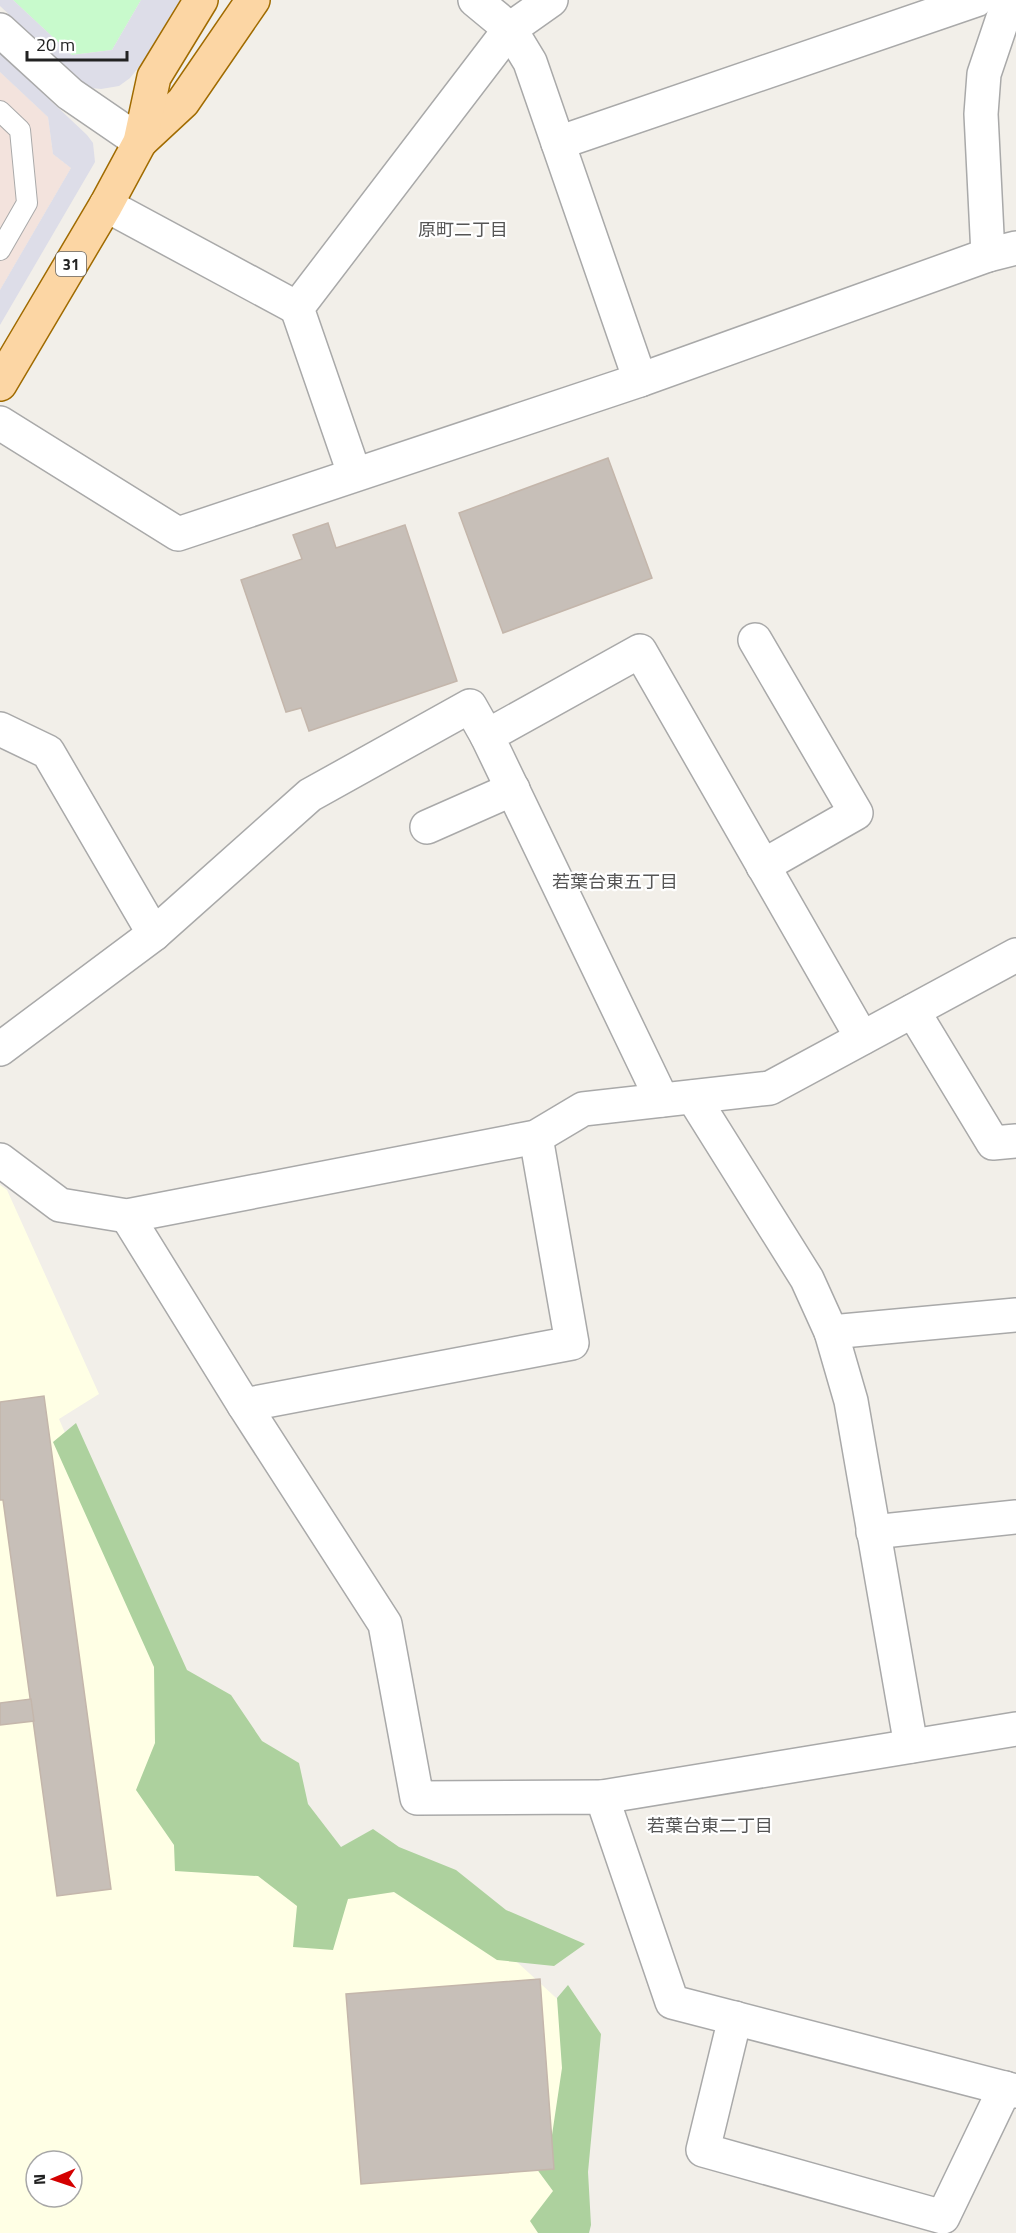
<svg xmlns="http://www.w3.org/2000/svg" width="1016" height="2233" font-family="'Titillium Web','Noto Sans JP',sans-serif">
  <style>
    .education { fill: #ffffe5; fill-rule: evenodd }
    .military { fill: #f3e3dd }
    .forest { fill: #add19e }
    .park { fill: #c8facc }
    .plaza { fill: #dddde8 }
    .building { fill: #c7bfb8; stroke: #c4b6ab; stroke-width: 1.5 }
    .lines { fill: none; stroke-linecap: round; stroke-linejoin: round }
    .service-casing { stroke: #a9a9a9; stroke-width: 22 }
    .minor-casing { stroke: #a9a9a9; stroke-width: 36 }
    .tertiary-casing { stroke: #a9a9a9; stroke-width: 36 }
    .primary-casing { stroke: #a06b00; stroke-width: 36 }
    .service { stroke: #fff; stroke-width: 20 }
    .minor { stroke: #fff; stroke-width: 33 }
    .tertiary { stroke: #fff; stroke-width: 33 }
    .primary { stroke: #fcd6a4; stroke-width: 33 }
    .labels { text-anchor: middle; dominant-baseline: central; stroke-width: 4.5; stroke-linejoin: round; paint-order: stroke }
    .shield { fill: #fff; stroke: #646464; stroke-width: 1.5 }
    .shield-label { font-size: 15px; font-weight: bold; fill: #222 }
    .neighbourhood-label { font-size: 18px; fill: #555; stroke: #fff }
  </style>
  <rect width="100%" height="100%" fill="#f2efe9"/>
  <!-- education -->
  <path class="education" d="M0,1185l7,5 92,204 -40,25 115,266 170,185 75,2 159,146 -14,215h-564zM36,2161h36v36h-36z"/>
  <!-- military -->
  <path class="military" d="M0,72l48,45 5,37 18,14 -71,122z"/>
  <!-- forest -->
  <g class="forest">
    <path d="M76,1423l111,247 44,25 31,46 37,22 9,41 33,43 32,-18 26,18 57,23 50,40 79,34 -31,22 -57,-6 -103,-68 -46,7 -15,51 -40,-3 4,-41 -39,-30 -83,-5 -1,-26 -38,-55 19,-47 -1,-76 -101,-225z"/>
    <path d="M568,1985l33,49 -13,138 3,53 -2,8h-51l-8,-12 23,-30 -28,-38 27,-18 10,-67 -5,-70z"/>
  </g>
  <!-- park -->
  <path class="park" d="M13,0h128l-29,50 -40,5z"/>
  <!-- plaza -->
  <g class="plaza">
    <path d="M0,0h13l59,55 40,-5 29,-50h39l-38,63 -12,15 -11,8 -18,3 -10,-1 -9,-6 -82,-76z"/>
    <path d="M0,53l87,82 6,8 2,19 -95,163v-35l71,-122 -18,-14 -5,-37 -48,-45z"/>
  </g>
  <!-- building -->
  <g class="building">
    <path d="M608,458l44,120 -149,55 -44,-120z"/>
    <path d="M328,523l8,25 69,-23 52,156 -148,50 -8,-23 -15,4 -45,-132 61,-21 -9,-24z"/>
    <path d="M44,1396l67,493 -54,7 -54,-396h-3v-98z"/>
    <path d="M31,1699l3,22 -34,4v-22z"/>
    <path d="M540,1979l14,190 -193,15 -15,-190z"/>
  </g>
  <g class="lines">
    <!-- service casing -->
    <g class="service-casing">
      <path id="service" d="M0,111l20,19 7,73 -27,47"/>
    </g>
    <!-- minor casing -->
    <g class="minor-casing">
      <g id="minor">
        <path d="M475,0l35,29 20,33 110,318"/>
        <path d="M558,143l418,-143"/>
        <path d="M106,205l191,103"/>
        <path d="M988,255l-7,-141 3,-40 25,-74"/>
        <path d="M0,423l178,111 462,-154 348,-125 28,-7"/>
        <path d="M354,473l-57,-165 213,-279 41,-29"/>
        <path d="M755,640l101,173 -93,53"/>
        <path d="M0,729l48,23 106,182"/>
        <path d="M427,827l86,-38"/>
        <path d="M913,1011l80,132 23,-2"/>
        <path d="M0,1049l154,-115 156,-139 160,-89 17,30"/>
        <path d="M693,1097l114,182 24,53 20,69 60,345"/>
        <path d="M662,1100l-175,-364 153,-85 222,387"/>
        <path d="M0,1160l60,45 67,11 409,-79 47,-28 187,-21 246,-133"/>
        <path d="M127,1216l117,189 141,219 32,174 185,-1 70,205 344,89"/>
        <path d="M831,1332l185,-17"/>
        <path d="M244,1405l328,-62 -36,-206"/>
        <path d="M873,1532l143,-15"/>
        <path d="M602,1797l414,-68"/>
        <path d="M735,2018l-32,132 240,67 62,-129"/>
      </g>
    </g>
    <!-- tertiary casing -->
    <g class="tertiary-casing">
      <path id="tertiary" d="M0,30l70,64 70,48"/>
    </g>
    <!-- primary casing -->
    <g class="primary-casing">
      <g id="primary">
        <path d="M140,142l43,-40 70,-102"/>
        <path d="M0,384l106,-179 34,-63 14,-65 47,-77"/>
      </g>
    </g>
    <!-- service -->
    <use href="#service" class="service"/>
    <!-- minor -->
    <use href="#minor" class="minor"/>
    <!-- tertiary -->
    <use href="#tertiary" class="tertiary"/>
    <!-- primary -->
    <use href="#primary" class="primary"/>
  </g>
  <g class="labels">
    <!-- shield labels -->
    <rect class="shield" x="56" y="252" width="30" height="24" rx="4.5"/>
    <g class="shield-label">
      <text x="71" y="264">31</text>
    </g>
    <!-- neighbourhood labels -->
    <g class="neighbourhood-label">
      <text x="463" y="229">原町二丁目</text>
      <text x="615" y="881">若葉台東五丁目</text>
      <text x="710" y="1825">若葉台東二丁目</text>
    </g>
  </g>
  <!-- north arrow -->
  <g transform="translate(54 2179) rotate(268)"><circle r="28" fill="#ffffff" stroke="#a7a7a7" stroke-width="1.5"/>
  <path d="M0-4.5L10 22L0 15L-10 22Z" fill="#d40000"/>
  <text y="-9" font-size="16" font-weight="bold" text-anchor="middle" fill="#222222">N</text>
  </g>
  <!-- scale -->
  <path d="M27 51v9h100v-9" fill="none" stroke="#222222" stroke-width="3"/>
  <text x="36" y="51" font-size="18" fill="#222222" stroke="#ffffff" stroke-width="4.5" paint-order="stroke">20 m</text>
</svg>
